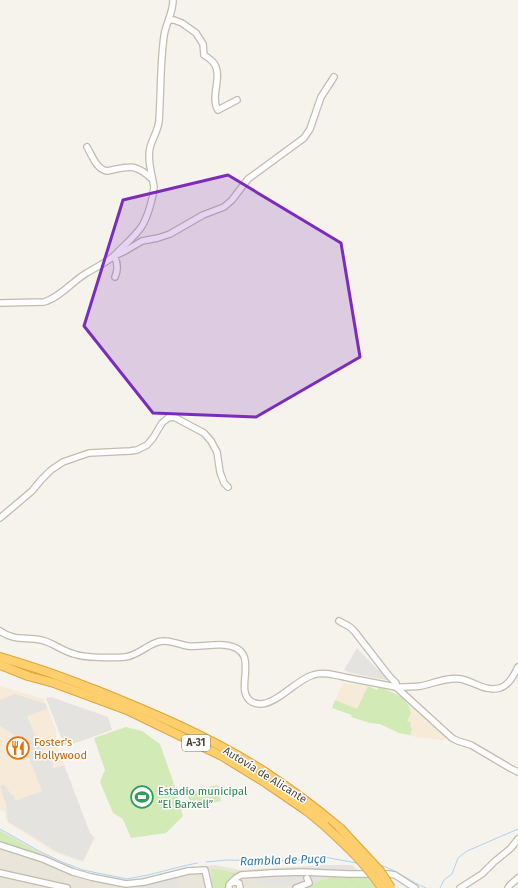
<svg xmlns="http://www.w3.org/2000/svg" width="518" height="888" font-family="'Fira Sans',sans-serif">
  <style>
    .residential { fill: #eae5da }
    .commercial { fill: #f7ead8 }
    .green { fill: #d2eab5 }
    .parking { fill: #e5e3e0 }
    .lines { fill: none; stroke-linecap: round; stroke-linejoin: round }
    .stream { stroke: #a9d4f2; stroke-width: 1 }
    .minor-casing { stroke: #c2bbae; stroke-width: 8 }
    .highway-casing { stroke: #e0a43c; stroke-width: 10 }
    .minor { stroke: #fff; stroke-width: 5.5 }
    .highway { stroke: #ffcf6e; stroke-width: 8 }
    .highway-bridge-casing { stroke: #e0a43c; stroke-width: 10; stroke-linecap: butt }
    .highway-bridge { stroke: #ffcf6e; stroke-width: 8 }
    .marked { fill: #7b2cbf; fill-opacity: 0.2; stroke: #7b2cbf; stroke-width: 3; stroke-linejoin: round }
    .labels { text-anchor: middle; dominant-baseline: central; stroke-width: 3; stroke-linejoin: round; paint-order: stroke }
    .shield { fill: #fff; stroke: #817c74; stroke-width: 1 }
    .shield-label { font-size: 10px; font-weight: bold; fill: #4b4439 }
    .food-label { font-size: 11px; fill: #c56008; stroke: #fff; text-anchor: start }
    .street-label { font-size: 11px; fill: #4b4439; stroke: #fff }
    .leisure-label { font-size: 11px; fill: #27864d; stroke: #fff; text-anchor: start }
    .water-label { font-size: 12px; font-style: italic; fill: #2e7ab2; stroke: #fff }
  </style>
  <rect width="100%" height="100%" fill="#f6f3ec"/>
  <!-- residential -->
  <path class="residential" d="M0,830l74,40 56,12 59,-14 26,-3 25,5 88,-5h23l19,13 7,10h-377z"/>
  <!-- commercial -->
  <g class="commercial">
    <path d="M343,683l25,3 9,4 2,-3 20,8 47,42 -2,3 -28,-3 -16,-4 -20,-9 -10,-1 -19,-6 1,-2 -20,-7z"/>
    <path d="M0,686l44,13 12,32v13l8,21 26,68 5,5 -12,24 -27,-9 -49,-31 -2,-11 -5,-1z"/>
  </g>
  <!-- green -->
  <g class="green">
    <path d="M368,686l9,4 2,-3c14,6 29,9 32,26l-4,8 4,1 -1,5 2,1 -2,7 -11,-2 -19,-9 -10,-1 -19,-6 1,-2 -20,-7 3,-8 22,9z"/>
    <path d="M126,727l16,4 18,13 13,37 10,35 -17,17 -35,5 -8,-19 -10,-6 -13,-31 5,-12 -11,-32z"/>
    <path d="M218,785l3,16 -30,7 -4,-16z"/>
    <path d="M0,831l41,23 -1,3 -40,-14z"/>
    <path d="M211,869l13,1 13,4 -12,14h-12l-2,-17z"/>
    <path d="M331,877l38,1 7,10h-21l-3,-1 -3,1h-58l3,-2 19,-3z"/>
  </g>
  <!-- parking -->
  <g class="parking">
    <path d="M357,648l20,21 3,2 11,10 -40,-8 -7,-3z"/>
    <path d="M15,694l31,10 1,5 -20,7 9,22 2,3 5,13 2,-1 1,2 3,-1 5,14 10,-3 26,68 4,5 -11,23 -26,-9 -31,-20 -18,-10 -2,-18 -6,-18 4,-1 2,3h1l2,4 1,-1 1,4 2,-1 2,7 27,-10 -20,-51 -22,-14v-26z"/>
    <path d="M51,697l57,20 4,13 -42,15 -1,-2 -5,2 -18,-47z"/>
    <path d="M328,865h23l18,13 -38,-1 -18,6 -19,3 -7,-2 -17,1 -14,-3 -2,-5z"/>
    <path d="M176,875l3,10 -2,1v2h-37l1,-4z"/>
  </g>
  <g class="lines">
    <!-- stream -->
    <g class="stream">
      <path d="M0,829l39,22 23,11 21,8 44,9 21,-4 31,-8 18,-4"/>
      <path d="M206,862l21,-2 38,1 11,-1 11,1 16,-1 9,-3h12l33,6"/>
      <path d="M380,865c17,5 30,17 46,23"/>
      <path d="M440,888l4,-8 8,-6 6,-16 9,-7 51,-22"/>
    </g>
    <!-- minor casing -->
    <g class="minor-casing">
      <g id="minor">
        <path d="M169,20h5l8,3 14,10 7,11 1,11c3,2 6,4 8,6 13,13 -3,35 6,49l19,-10"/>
        <path d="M87,147c5,8 9,22 20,24 21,-4 27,-9 45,8"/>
        <path d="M115,277c3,-7 3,-14 -1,-21l11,-5 17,-10 16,-3 12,-4 33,-19 21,-8 8,-7 16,-21 56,-41 6,-9 11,-32 13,-20"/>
        <path d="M0,303l44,-1c15,-4 28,-20 41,-28 10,-6 20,-11 29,-18 9,-10 21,-19 28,-30 6,-10 11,-28 12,-39 -2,-13 -7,-27 -4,-39 2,-9 8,-17 9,-27 2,-28 1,-57 5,-85 2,-13 9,-23 9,-36"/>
        <path d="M0,518l32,-27 9,-11 10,-10 12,-8 26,-9 41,-2 7,-1 10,-5 6,-7 9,-15 6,-5 6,-1 30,16 7,8 6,11 3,20 4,11 4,4"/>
        <path d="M339,621l11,6 5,5 34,44 7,7v4l56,51 6,3 13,4 39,23 8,4"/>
        <path d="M0,631c14,10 25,6 41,9 11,2 21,11 33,14 10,4 40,4 51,3 11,-1 20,-10 30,-14 11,-5 22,1 33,3 12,1 24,-2 36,-1 41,4 7,45 28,57 2,1 6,2 9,2 17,-1 35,-24 52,-29 11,-4 25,1 36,3 16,3 32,6 47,9 9,0 17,0 25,-1 13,-3 27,-9 40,-7 14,3 24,13 39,9 9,-3 14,-13 18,-21"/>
        <path d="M0,845l43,14 30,13 18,5 35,7 18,-2 44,-11 17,-1 4,18"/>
        <path d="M0,873l67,15"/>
        <path d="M233,881l3,-3 5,-3 30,-2 31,-1 47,2h40l6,1 20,13"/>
        <path d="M229,888v-3l4,-4 6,2 1,5"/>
        <path d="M296,888l13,-5 -2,-5"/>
        <path d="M460,888l22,-14 12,-12 17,-14 7,-9"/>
        <path d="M508,888l2,-3 8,-7"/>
      </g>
    </g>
    <!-- highway casing -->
    <g class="highway-casing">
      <g id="highway">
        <path d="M0,657c10,3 20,6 29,9 23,7 46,16 69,25 57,23 114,47 167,81 26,17 51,36 75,56"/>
        <path d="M0,665l28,11 26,7 73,27 95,46 44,27 41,28 18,15"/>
      </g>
    </g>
    <!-- minor -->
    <use href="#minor" class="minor"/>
    <!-- highway -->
    <use href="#highway" class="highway"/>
    <!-- highway-bridge casing -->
    <g class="highway-bridge-casing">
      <g id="highway-bridge">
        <path d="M325,826c21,19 41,38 57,62"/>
        <path d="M340,828l40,43 11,17"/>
      </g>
    </g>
    <!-- highway-bridge -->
    <use href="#highway-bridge" class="highway-bridge"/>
  </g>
  <!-- marked area -->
  <path class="marked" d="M228,175l113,68 19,114 -104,60 -103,-4 -69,-87 39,-126z"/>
  <!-- icons -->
  <defs>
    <g id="restaurant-ring" transform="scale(1.15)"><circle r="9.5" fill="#fff" stroke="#e8710a" stroke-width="1.5"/><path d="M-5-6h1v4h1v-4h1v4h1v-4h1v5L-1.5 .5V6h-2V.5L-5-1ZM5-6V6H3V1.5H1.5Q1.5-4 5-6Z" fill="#e8710a"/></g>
    <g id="stadium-ring" transform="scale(1.15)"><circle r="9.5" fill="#fff" stroke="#2e9e5b" stroke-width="1.5"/><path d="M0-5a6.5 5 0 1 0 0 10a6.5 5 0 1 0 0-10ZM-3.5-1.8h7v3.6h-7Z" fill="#2e9e5b"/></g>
  </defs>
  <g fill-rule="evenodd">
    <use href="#restaurant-ring" x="18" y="748"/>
    <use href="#stadium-ring" x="142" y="797"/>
  </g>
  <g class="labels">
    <!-- shield labels -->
    <rect class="shield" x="182" y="735" width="28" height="16" rx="3"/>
    <g class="shield-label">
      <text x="196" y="743">A-31</text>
    </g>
    <!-- food labels -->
    <g class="food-label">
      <text x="34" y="742">Foster's<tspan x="34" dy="13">Hollywood</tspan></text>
    </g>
    <!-- street labels -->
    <g class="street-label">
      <text transform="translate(265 775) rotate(32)">Autovía de Alicante</text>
    </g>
    <!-- leisure labels -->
    <g class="leisure-label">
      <text x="158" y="791">Estadio municipal<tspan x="158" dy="13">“El Barxell”</tspan></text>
    </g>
    <!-- water labels -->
    <g class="water-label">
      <text transform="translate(283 860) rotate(-2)">Rambla de Puça</text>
    </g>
  </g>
</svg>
